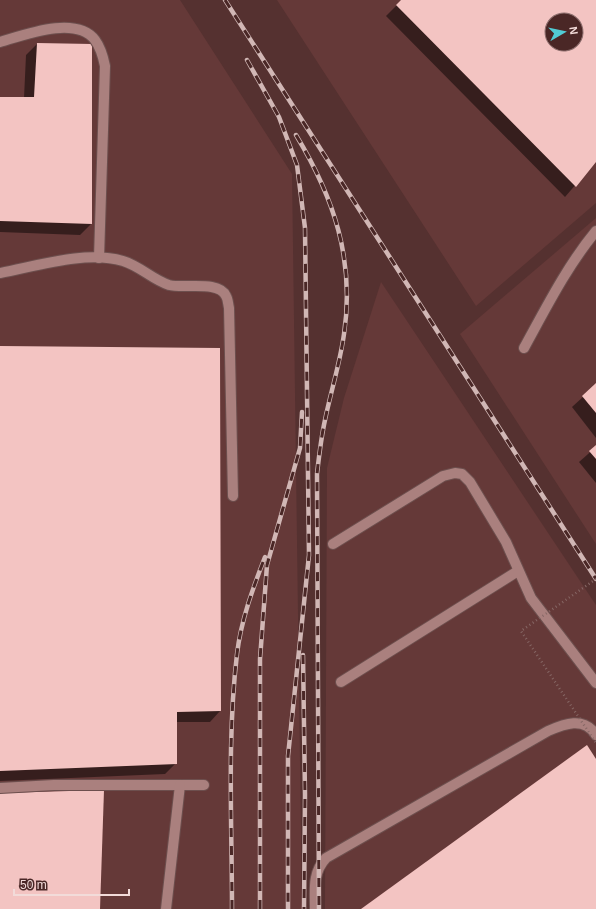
<svg xmlns="http://www.w3.org/2000/svg" width="596" height="909" font-family="Helvetica,sans-serif">
  <style>
    .built { fill: #653938; fill-rule: evenodd }
    .shadow { fill: #0007; fill-rule: evenodd }
    .building { fill: #f3c4c2; fill-rule: evenodd }
    .lines { fill: none; stroke-linecap: round; stroke-linejoin: round }
    .minor-casing { stroke: #6d4f4e; stroke-width: 12 }
    .minor { stroke: #aa807e; stroke-width: 10 }
    .rail-casing { stroke: #d1b7b5; stroke-width: 4.5 }
    .rail { stroke: #4a2726; stroke-width: 3; stroke-dasharray: 9; stroke-linecap: butt }
    .path-bridge { stroke: #866765; stroke-width: 2.5; stroke-dasharray: 1 3; stroke-linecap: butt }
  </style>
  <rect width="100%" height="100%" fill="#553130"/>
  <!-- built -->
  <g class="built">
    <path d="M0,0h180l112,174 10,735h-302z"/>
    <path d="M277,0h319v203l-120,103zM552,20h24v24h-24z"/>
    <path d="M596,218v326l-136,-210z"/>
    <path d="M381,282l215,323v304h-271l2,-441 17,-70z"/>
  </g>
  <!-- shadow -->
  <g class="shadow">
    <path d="M402,0h194v161l-31,36 -179,-181zM552,20h24v24h-24z"/>
    <path d="M37,44l54,1v179l-11,11 -80,-3v-134h24l2,-43z"/>
    <path d="M0,347l220,364 -10,11h-34v41l-11,11 -165,7z"/>
    <path d="M596,385v53l-24,-31z"/>
    <path d="M596,447v36l-17,-21z"/>
  </g>
  <!-- building -->
  <g class="building">
    <path d="M401,0h195v162l-20,25 -180,-182zM552,20h24v24h-24z"/>
    <path d="M37,43l55,1v180l-92,-3v-124h34z"/>
    <path d="M0,346l220,2 1,363 -44,1v52l-177,7z"/>
    <path d="M596,383v30l-14,-17z"/>
    <path d="M596,445v14l-7,-8z"/>
    <path d="M587,745l9,14v150h-235z"/>
    <path d="M104,790l-4,119h-100v-116z"/>
  </g>
  <g class="lines">
    <!-- minor casing -->
    <g class="minor-casing">
      <g id="minor">
        <path d="M0,42c24,-7 76,-27 95,-2 6,8 8,16 10,26l-6,192"/>
        <path d="M0,273c37,-7 86,-23 123,-12 17,5 30,19 46,24 15,4 50,-5 57,11 2,3 2,8 3,12l4,188"/>
        <path d="M524,348c22,-40 43,-82 72,-117"/>
        <path d="M333,544l110,-68 12,-3 7,1 8,8 36,60 25,56 65,85"/>
        <path d="M341,682l177,-111"/>
        <path d="M0,788l54,-3h150"/>
        <path d="M166,909l14,-124"/>
        <path d="M315,909c0,-19 -3,-36 11,-51l222,-127c16,-7 36,-15 48,4"/>
      </g>
    </g>
    <!-- minor -->
    <use href="#minor" class="minor"/>
    <!-- rail casing -->
    <g class="rail-casing">
      <g id="rail">
        <path d="M225,0l371,579"/>
        <path d="M247,60l32,57 18,48 8,63 4,327 -21,201v153"/>
        <path d="M296,135c38,63 59,125 48,199 -4,29 -13,57 -19,86 -4,18 -6,36 -8,54l2,435"/>
        <path d="M303,655l2,140 -1,114"/>
        <path d="M232,909c0,-85 -5,-171 5,-255 4,-34 16,-66 28,-97"/>
        <path d="M260,909v-250l7,-94 33,-117 2,-36"/>
      </g>
    </g>
    <!-- rail -->
    <use href="#rail" class="rail"/>
    <!-- path-bridge -->
    <path class="path-bridge" d="M596,579l-75,52 75,112"/>
  </g>
  <!-- north arrow -->
  <g transform="translate(564 32) rotate(81)"><circle r="19" fill="#4a2726" stroke="#8d6f6e"/>
  <path d="M0-3L7 15L0 10L-7 15Z" fill="#51ccd5"/>
  <text y="-6" font-size="11" font-weight="bold" text-anchor="middle" fill="#f2dbd9">N</text>
  </g>
  <!-- scale -->
  <path d="M14 889v6h115v-6" fill="none" stroke="#f2dbd9" stroke-width="2"/>
  <text x="20" y="889" font-size="12" fill="#f2dbd9" stroke="#4a2726" stroke-width="3" paint-order="stroke">50 m</text>
</svg>
